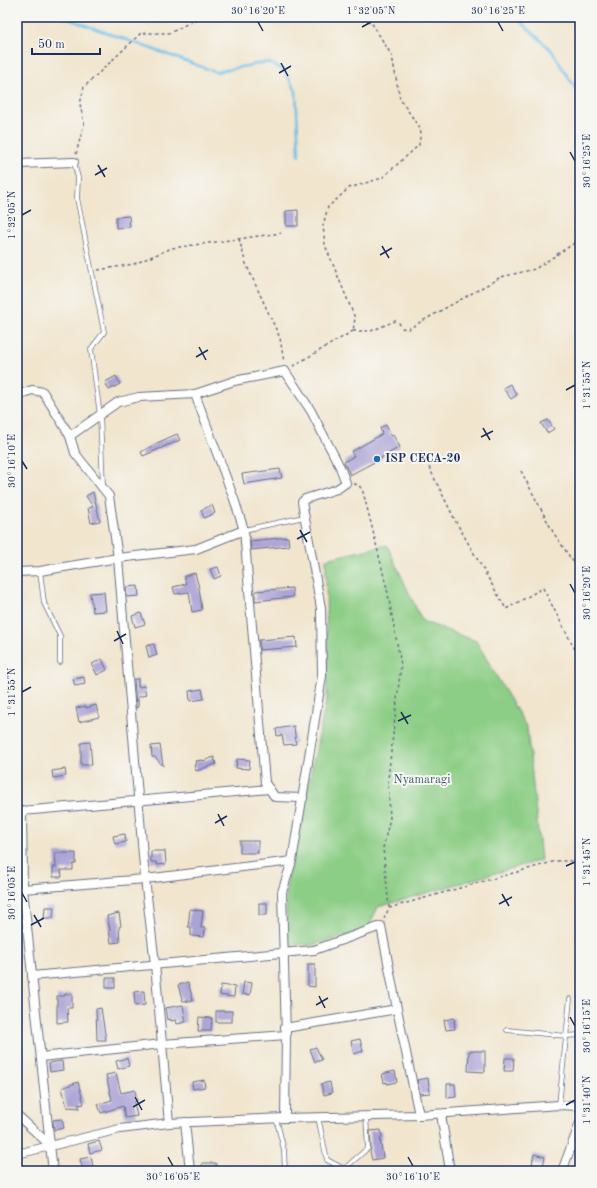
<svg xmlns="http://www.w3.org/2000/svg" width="597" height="1188" font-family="'Old Standard TT',serif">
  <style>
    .green { fill: #8dce86; stroke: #547e72 }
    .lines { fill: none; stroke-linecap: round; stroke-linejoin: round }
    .stream { stroke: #6fbde9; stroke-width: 2.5 }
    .building { fill: #aba3d5 }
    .service-casing { stroke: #666f85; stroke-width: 5.5 }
    .minor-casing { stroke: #666f85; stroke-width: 10 }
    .path { stroke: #666f85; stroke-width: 1.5; stroke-dasharray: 3 3; stroke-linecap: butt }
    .service { stroke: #fff; stroke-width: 4 }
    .minor { stroke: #fff; stroke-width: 8 }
    .ticks { fill: none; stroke: #1b2f5e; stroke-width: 1.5 }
    .poi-dot { fill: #1f6fb2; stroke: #f6f6f2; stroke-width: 1.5 }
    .labels { text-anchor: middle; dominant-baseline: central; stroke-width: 4; stroke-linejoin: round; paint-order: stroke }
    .poi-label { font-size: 12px; font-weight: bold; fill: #1b2f5e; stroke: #f6f6f2; text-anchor: start }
    .park-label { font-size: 12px; fill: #385768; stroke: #f6f6f2 }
    .neatline { fill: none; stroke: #1b2f5e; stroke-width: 1.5 }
    .ticks-label { font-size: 10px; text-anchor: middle; fill: #1b2f5e }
  </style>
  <rect width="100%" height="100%" fill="#f6f6f2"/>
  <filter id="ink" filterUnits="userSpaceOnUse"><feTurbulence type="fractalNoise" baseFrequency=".025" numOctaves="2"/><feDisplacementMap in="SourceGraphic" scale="8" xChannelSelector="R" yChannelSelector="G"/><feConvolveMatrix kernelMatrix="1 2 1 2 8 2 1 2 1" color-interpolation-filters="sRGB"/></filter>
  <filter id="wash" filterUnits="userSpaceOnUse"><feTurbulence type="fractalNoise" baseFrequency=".012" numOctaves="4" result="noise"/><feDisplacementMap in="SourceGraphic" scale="16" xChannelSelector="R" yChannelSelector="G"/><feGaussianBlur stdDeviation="0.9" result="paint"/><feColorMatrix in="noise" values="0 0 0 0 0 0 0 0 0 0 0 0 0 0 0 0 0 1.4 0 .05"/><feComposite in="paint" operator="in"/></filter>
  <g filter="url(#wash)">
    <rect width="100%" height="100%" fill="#f1e5ce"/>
    <!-- green -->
    <path class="green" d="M387,545l35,76 54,20 51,87 14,132 -163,47 -11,23 -55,15 -25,-1 -1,-57 41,-189 -1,-139z"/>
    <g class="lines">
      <!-- stream -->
      <g class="stream">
        <path d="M63,17l153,55 51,-10 17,8 12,21 3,65"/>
        <path d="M516,17l36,34 28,45"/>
      </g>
    </g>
    <g id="blocks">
      <!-- building -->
      <g class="building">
        <path d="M298,210v16h-12v-15z"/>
        <path d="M129,216l1,11 -14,1v-11z"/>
        <path d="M116,376l4,8 -11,6 -4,-8z"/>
        <path d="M510,384l7,11 -6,4 -8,-11z"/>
        <path d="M548,420l6,9 -7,4 -6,-10z"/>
        <path d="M386,425l5,11 2,-1 7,12 -18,10v1l-32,17 -6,-13 10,-6 -3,-4 31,-18 -2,-6z"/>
        <path d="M177,434l3,6 -37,16 -2,-4 16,-9z"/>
        <path d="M280,469l2,9 -38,6 -2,-10z"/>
        <path d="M93,492l7,29 -9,2 -3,-15 5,-1 -7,-11z"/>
        <path d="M212,505l3,8 -11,5 -3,-8z"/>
        <path d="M288,537l1,9 -38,4 -1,-9z"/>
        <path d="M218,567l3,9 -7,3 -4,-10z"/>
        <path d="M195,573l4,15 3,22 -10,2 -3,-20 -14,2 -2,-7 13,-3 -2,-8z"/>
        <path d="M138,586l1,10 -12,1 -1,-10z"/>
        <path d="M292,588l1,9 -38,4v-10z"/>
        <path d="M104,592l2,19 -13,1 -1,-10h-1l-1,-9z"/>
        <path d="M141,613l4,11 -10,3 -3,-11z"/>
        <path d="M296,637l1,10 -38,3v-10z"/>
        <path d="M154,644l3,11 -8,3 -3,-12z"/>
        <path d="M102,659l5,11 -10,5 -5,-11z"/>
        <path d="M84,677l1,7 -10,2 -2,-7z"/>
        <path d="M134,679h4v8l6,-1 2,9 -8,2v10l-2,1z"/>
        <path d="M202,689l2,10 -14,2 -1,-10z"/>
        <path d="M96,705l3,12 -20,5 -3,-14 10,-2v2z"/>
        <path d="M294,726l2,18 -12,1 -2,-10 -5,1 -1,-7z"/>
        <path d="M90,742l2,23h-11v-22z"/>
        <path d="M160,745l3,21 -8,-9h-3l-1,-11z"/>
        <path d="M214,757l2,7 -20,7 -2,-6 2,-1 -1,-3 8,-1v1z"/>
        <path d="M237,759l13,1 -1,9 -13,-1z"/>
        <path d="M65,769l1,7 -13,2 -1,-7z"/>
        <path d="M125,834l1,8 -11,2 -2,-8z"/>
        <rect x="240" y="841" width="18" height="12"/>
        <path d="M151,851h14l1,13 -9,1 -1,-3h-5z"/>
        <path d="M55,853h21v11h-3v6h-12l1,7h-9v-10h3z"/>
        <rect x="259" y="903" width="8" height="12"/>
        <path d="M45,907h9l-1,11h-9z"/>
        <path d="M190,909l13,2 -2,17h4l-1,9 -13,-1v-9h-3z"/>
        <path d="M119,913l2,13 -2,1 1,15 -9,1 -2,-13h1l-3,-14z"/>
        <path d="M308,964h7v23l-7,-1z"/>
        <rect x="106" y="978" width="9" height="10"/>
        <path d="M188,982l5,18 -10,2 -5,-17z"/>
        <path d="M244,982l8,1 -2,12 -8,-1z"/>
        <path d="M221,985l14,2 -1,10 -14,-2z"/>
        <path d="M144,991l1,14 -10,1 -1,-14z"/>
        <path d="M65,994h7v14h-5l1,14 -11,1v-27h8z"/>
        <path d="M183,1005l3,17 -9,2 -1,-4 -5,1v-2l-4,1 -2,-12z"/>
        <path d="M101,1008l5,32h-9l-1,-31z"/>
        <rect x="216" y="1011" width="16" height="11"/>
        <path d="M199,1017l13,1 -1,13h-13z"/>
        <path d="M454,1018l1,11 -9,1 -2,-10z"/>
        <path d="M360,1039l3,12 -9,3 -3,-13z"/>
        <path d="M316,1047l6,13 -7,2 -5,-13z"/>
        <path d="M469,1051h16v21l-17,-1z"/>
        <path d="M127,1058l2,8 -11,3 -2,-8z"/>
        <path d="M505,1058h9l-1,13h-9z"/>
        <path d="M62,1061l1,9 -13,2 -1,-9z"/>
        <path d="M395,1071l2,11 -10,2v-2l-3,1 -2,-9z"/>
        <path d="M116,1073l5,20 14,-3 2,11 -3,1 3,14 -12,2 -2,-12 -22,7 -3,-9 14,-4 -6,-25z"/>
        <path d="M428,1078l2,15 -10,1 -3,-14z"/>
        <path d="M204,1080l1,7 -12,2 -1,-7z"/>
        <path d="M78,1082l6,22 -6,1 2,3 -13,-1 -5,-19z"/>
        <path d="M330,1082l2,11 -8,2 -3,-11z"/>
        <path d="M447,1084h8l1,13 -9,1z"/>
        <path d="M62,1119l2,9 -10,2 -1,-10z"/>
        <path d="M381,1130l1,8h-2l3,20 -11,2 -2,-9 1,-3 -1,-17z"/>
        <path d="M99,1141l3,9 -12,3 -2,-9z"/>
        <path d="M534,1154l11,3 -2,9 -11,-2z"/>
        <path d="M91,1157l3,14h-11l-3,-12z"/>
        <path d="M202,1163h14l1,8h-14z"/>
      </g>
    </g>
  </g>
  <g filter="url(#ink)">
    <use href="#blocks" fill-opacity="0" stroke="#666f85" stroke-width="1"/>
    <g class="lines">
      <!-- service casing -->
      <g class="service-casing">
        <g id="service">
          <path d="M74,162l4,16 -1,20 27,134 -13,17 9,66 3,71"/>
          <path d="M244,530l60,-13"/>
          <path d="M40,571l4,32 16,33v26"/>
          <path d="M507,1030l59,6 14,-1"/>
          <path d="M559,1105l11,-106"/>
          <path d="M318,1117l9,43 17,9 24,-21 -2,-32"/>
          <path d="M276,1118l8,32 1,21"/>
        </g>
      </g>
      <!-- minor casing -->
      <g class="minor-casing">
        <g id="minor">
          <path d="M17,164l57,-2"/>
          <path d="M195,394l39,105 10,31 21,253 10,14 28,1"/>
          <path d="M17,395l15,-5 11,2 27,44 5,17 34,43 9,62 27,321 10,85 14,159"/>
          <path d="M70,436l48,-34 21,-5 56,-3 39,-13 51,-10 26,40 29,56 6,16 -9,6 -32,10 -3,3 19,106 1,68 -30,185 -10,31 4,143 -1,83"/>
          <path d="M17,572l23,-1 78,-13 78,-9 48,-19"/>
          <path d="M23,889l122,-10 147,-18"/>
          <path d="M32,976l282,-26 67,-24 16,83 22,106"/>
          <path d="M285,1028l112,-19"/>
          <path d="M41,1057l121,-13 124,-9"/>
          <path d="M441,1114l9,57"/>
          <path d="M17,1115l33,30"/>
          <path d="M185,1122l5,49"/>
          <path d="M17,1154l103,-25 49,-6 116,-5 134,-3 140,-10 21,1"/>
          <path d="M53,1171l-3,-26 -27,-256 -1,-78 247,-22"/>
          <path d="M562,1171l18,-48"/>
        </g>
      </g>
      <!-- path -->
      <g class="path">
        <path d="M76,154l8,-30 -4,-20 4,-17 57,-54h29l28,-15 4,-1"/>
        <path d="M239,239l7,25 34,74 4,24"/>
        <path d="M98,270l36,-6 38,-16 109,-15"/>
        <path d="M17,311l1,-1"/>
        <path d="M353,331h18l24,-10 4,2 3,5 6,1 93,-52 34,-8 44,-29"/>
        <path d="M293,366l60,-35 2,-13 -30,-73 -2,-20 5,-18 21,-19 33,-10 37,-33 2,-15 -21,-31 -8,-43 -19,-31 -9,-8"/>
        <path d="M421,451l35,71 50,87 37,-21 37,71"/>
        <path d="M521,471l32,61 27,40"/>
        <path d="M354,484l5,1 4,7 8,31 16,66 14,76 -13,114 2,39 -7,30 6,60 -5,11"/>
        <path d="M389,908l167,-47h24"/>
      </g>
      <!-- service -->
      <use href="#service" class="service"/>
      <!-- minor -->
      <use href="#minor" class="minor"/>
    </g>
  </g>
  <!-- ticks -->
  <path class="ticks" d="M258,22l5,9M498,22l5,9M362,27l9,-5M281,63l7,13M279,73l12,-7M570,152l5,9M98,165l7,12M95,175l12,-7M22,215l9,-5M382,246l7,12M380,255l12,-7M199,347l7,13M196,357l12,-7M566,390l9,-5M483,428l7,12M481,437l12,-6M22,461l5,8M300,530l7,12M297,539l13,-7M570,584l5,9M117,631l6,13M114,641l12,-7M22,692l9,-5M401,712l7,12M398,721l13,-6M218,814l6,12M215,823l12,-7M566,866l9,-4M22,893l5,9M502,894l7,12M499,904l13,-7M34,915l7,12M31,925l13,-7M319,996l6,12M316,1005l12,-7M570,1017l5,9M135,1097l7,13M566,1105l9,-5M133,1107l12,-7M168,1157l5,9M408,1157l5,9"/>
  <!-- markers -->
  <circle class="poi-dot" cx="377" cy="459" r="4"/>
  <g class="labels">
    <!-- poi labels -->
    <g class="poi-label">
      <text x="385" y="459">ISP CECA-20</text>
    </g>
    <!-- park labels -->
    <g class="park-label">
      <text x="422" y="780">Nyamaragi</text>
    </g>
  </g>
  <!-- margin -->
  <rect width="597" height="1188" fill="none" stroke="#f6f6f2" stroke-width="44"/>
  <!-- scale -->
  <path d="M32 48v6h68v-6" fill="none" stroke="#1b2f5e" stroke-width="2"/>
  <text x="38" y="48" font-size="12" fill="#1b2f5e" stroke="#f6f6f2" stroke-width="3" paint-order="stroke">50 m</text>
  <rect x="22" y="22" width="553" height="1144" class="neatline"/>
  <g class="ticks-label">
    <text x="258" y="14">30°16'20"E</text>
    <text x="371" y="14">1°32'05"N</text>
    <text x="498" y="14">30°16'25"E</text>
    <text transform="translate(586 161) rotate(-90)" y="4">30°16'25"E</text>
    <text transform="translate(11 215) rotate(-90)" y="4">1°32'05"N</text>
    <text transform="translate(586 385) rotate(-90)" y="4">1°31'55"N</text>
    <text transform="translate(11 461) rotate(-90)" y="4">30°16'10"E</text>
    <text transform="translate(586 593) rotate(-90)" y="4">30°16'20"E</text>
    <text transform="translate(11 692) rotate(-90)" y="4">1°31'55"N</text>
    <text transform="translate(586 862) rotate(-90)" y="4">1°31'45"N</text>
    <text transform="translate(11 893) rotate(-90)" y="4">30°16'05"E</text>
    <text transform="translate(586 1026) rotate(-90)" y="4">30°16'15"E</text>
    <text transform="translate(586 1100) rotate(-90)" y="4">1°31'40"N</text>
    <text x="173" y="1180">30°16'05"E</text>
    <text x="413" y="1180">30°16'10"E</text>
  </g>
</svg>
